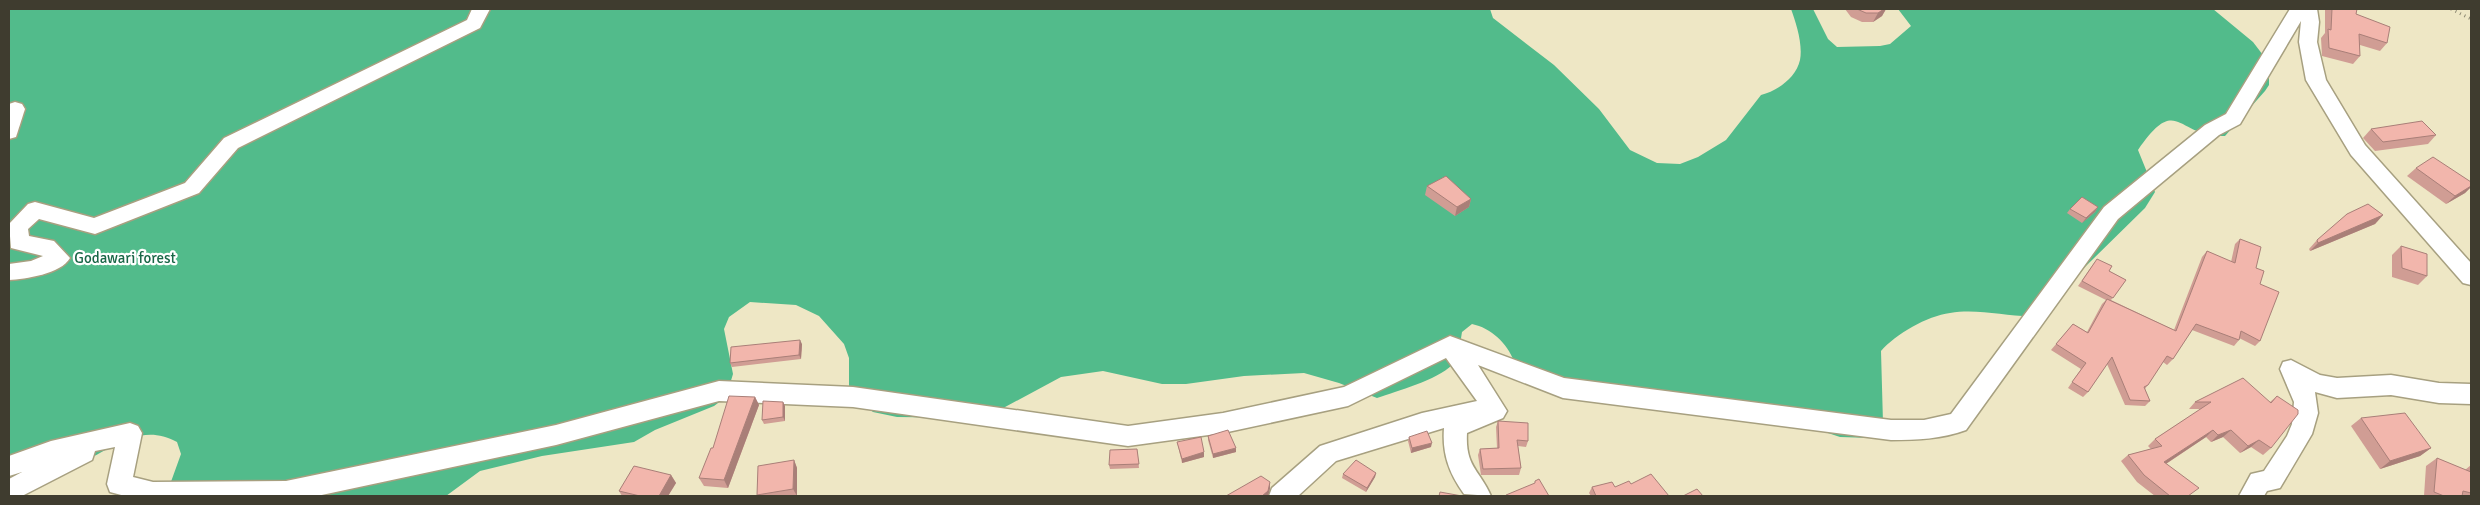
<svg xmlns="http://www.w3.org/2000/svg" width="2480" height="505" font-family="Signika,sans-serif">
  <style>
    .forest { fill: #52bb8b }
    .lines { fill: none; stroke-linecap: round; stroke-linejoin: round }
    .street-casing { stroke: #a7a080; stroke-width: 3 }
    .path { stroke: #8e8a73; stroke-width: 3; stroke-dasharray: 1 4; stroke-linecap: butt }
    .street { fill: #fff; fill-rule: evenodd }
    .wall { fill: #d09d94 }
    .shaded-wall { fill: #a97f78 }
    .building { fill: #f2b6ac; stroke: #a97f78 }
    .labels { text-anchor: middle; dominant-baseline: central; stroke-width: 4.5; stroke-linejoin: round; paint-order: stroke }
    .park-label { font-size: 15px; fill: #196747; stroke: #fff }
  </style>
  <rect width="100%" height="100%" fill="#eee7c5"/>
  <!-- forest -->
  <path class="forest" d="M9,9h1481l3,9 61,47 45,44 31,41 27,13 23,1 18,-7 28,-17 35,-45c16,-4 35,-17 39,-35 3,-16 -4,-37 -9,-51h22l15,30 9,8 43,-1 10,-2 21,-18 -13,-17h315l40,33 13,17 3,12v14l-4,6 -40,45c-49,2 -47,-44 -87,14l17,42 -10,16 -110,108c-28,1 -57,-8 -85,-3 -23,3 -54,21 -69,38l2,72 -11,15 -32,-1 -21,-7 -231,-31 -74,-38c-7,-18 -23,-33 -42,-37l-10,8c-2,11 -2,24 -10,33 -15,15 -55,26 -75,33l-38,-15 -35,-10 -60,3 -58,8h-24l-59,-13 -42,6 -67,36 -16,5 -81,-1 -24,-5 -20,-18 -4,-8v-28l-5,-14 -25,-28 -23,-11 -46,-3 -21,15 -5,12 9,45 -7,23 -12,9 -59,24 -21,12 -92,14 -62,15 -34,25h-272l-6,-6 13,-36 -4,-12c-39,-22 -69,11 -104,24 -21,7 -43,13 -64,16z"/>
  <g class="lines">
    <!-- street casing -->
    <g class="street-casing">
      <g id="street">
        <path d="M472,9h18l-10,19 -242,120 -39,45 -104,41 -56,-15 -11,10 1,7 25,5 16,17c-9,16 -45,21 -61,22v-16l22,-3 12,-5 -32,-8 -2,-24 19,-20 7,-2 59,16 91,-35 39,-45 243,-118z"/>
        <path d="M2290,9h27l2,13 -2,20 9,38 39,65 106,118v22l-8,-2 -112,-128 -45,-75 -7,-38 2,-21 -61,103 -21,11 -101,84 -152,211c-24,9 -49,10 -75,10l-328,-42 -85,-33 29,46 -4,7 -36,15c-2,34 13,37 24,63l-27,-2c-15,-21 -22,-40 -20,-66l-108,33 -38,35h-29l3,-8 48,-42 102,-33 55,-12 -31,-43 -98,48 -125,27 -95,13 -275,-39 -134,-6 -163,44 -239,51h-192l-15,-4 -3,-8 8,-37 -20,4 -3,9 -70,36h-13v-17l13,-7 -13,4v-20l42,-15 79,-18 8,3 4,7 -9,44 20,5 133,-1 270,-56 163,-44 134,6 275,39 95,-13 121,-26 106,-51 114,42 327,42h33l27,-6 153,-207 101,-82 21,-11z"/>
        <path d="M15,102l7,2 3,5 -9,28 -7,2v-35z"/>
        <path d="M2291,360l29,15 17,3 54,-3 48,8 32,1v20l-32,-1 -48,-8 -54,3 -22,-6 3,21 -6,21 -32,54 -13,3 -3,5h-25l12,-22 13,-3 23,-35 5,-12 2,-22 -14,-33 3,-7z"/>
      </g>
    </g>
    <!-- path -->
    <path class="path" d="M2451,9l20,10"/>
    <!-- street -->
    <use href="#street" class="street"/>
  </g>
  <!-- wall -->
  <g class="wall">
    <path d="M1845,9h41l-4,7 -9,6h-11l-11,-5z"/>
    <path d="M2325,9h32l-1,5 31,29 -7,8 -20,-6v11l-7,8 -31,-8 -1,-18 4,-5z"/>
    <path d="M2371,129l65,6 -8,9 -53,7 -12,-13z"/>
    <path d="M2416,168l55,14v5l-6,6 -19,11 -39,-28z"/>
    <path d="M1427,186l44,13 -2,8 -14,9 -30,-21z"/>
    <path d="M2098,207l-3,5 -13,11 -15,-10 3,-4z"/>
    <path d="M2383,215l-8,9 -65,27 -1,-2 8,-9z"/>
    <path d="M2240,239l16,29 4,16v57l-5,5 -16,-8v2l-5,6 -42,-16 -19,29 -6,6 -4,-3 -18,27 5,12 -5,5 -20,-1 -18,-41 -19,28 -5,5 -15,-9 13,-19 -30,-19 22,-26 14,8 15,-28 4,-4 -28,-14 16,-23 32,17 -15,20 63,30 28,-73 5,-6 24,11 4,-18z"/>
    <path d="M2401,246l26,30 -9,9 -26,-8v-22z"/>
    <path d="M802,344l-1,15 -69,8 -2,-4z"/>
    <path d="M2277,396l-6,52 -8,7 -12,-8 -11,6 -17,-16 -12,5 -5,-5 -40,27 23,32h-34l-18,-14 -16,-21 7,-6 23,-6 -3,-3 7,-7 46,-30h-12l6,-7h75z"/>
    <path d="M755,397l4,8 -31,83 -24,-2 -5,-8 14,-30z"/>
    <path d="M783,402l2,4v15l-21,3 -2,-4z"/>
    <path d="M2361,418l70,30 -11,8 -40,13 -29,-43z"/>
    <path d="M1498,421l30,20 -2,6 -8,-1 3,22 -2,7h-38l-3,-20 2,-6 17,-1 -1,-21z"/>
    <path d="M1208,436l28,16 -23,6 -5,-18z"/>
    <path d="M1409,437l22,10 -20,6 -3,-12z"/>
    <path d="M1177,442l27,15 -22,6 -4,-17z"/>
    <path d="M1137,449l2,19 -29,1 -1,-4z"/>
    <path d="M2437,458l28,12 6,-5v31h-47l2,-30z"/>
    <path d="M794,460l3,8v28h-39l-1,-1z"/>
    <path d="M1376,473l-1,4 -9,15 -24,-14 1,-4z"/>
    <path d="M671,475l5,8 -8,13h-46l-3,-5z"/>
    <path d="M1631,484l38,12h-78l-2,-3 3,-6h23z"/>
  </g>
  <!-- shaded-wall -->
  <g class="shaded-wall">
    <path d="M1884,9h2l-4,7 -9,6 5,-9z"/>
    <path d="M2471,186v1l-6,6 -19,11 9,-8z"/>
    <path d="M1471,199l-2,8 -14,9 2,-9z"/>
    <path d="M2098,207l-3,5 -13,11 4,-5z"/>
    <path d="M2383,215l-8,9 -65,27 8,-8z"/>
    <path d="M800,340l2,4 -1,15 -2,-4z"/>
    <path d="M755,397l4,8 -31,83 -4,-8z"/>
    <path d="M783,402l2,4v15l-2,-4z"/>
    <path d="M2213,430l-7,7 -48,32 6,-7z"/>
    <path d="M2231,430l-8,7 -12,5 7,-7z"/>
    <path d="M2259,440l-8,7 -11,6 8,-7z"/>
    <path d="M1432,443l-1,4 -20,6 1,-5z"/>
    <path d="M1236,448v4l-23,6v-4z"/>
    <path d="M2431,448l-11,8 -40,13 10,-8z"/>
    <path d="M1204,452v5l-22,6v-4z"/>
    <path d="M794,460l3,8v28l-4,-7z"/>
    <path d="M1376,473l-1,4 -9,15 1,-4z"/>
    <path d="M671,475l5,8 -8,13h-9z"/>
    <path d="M1270,482v7l-2,7h-6z"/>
  </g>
  <!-- building -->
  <g class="building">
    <path d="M1857,9h27l-6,4h-12z"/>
    <path d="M2332,9h25l-1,5 34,13 -3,16 -28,-9 1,22 -31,-8 -1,-19 3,1z"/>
    <path d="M2422,121l14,14 -53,7 -12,-13z"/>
    <path d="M2433,157l38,25v4l-16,10 -39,-28z"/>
    <path d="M1446,176l25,23 -14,8 -30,-21z"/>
    <path d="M2082,197l16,10 -12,11 -16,-9z"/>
    <path d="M2368,204l15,11 -65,28 -1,-3 30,-26z"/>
    <path d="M2240,239l21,8 -5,21 8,3 -4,13 19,8 -19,49 -19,-10 -2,9 -43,-16 -23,35 -6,-3 -19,29 -4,2 6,14 -20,-1 -18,-43 -24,35 -16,-10 14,-19 -30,-19 17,-20 15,9 19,-34 69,32 31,-80 28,12z"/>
    <path d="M2401,246l26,8v22l-25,-8z"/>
    <path d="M2097,259l15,7 -3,5 17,9 -13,18 -31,-17z"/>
    <path d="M800,340l-1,15 -69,8 1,-16z"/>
    <path d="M2243,378l28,25 6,-7 21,14v4l-27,34 -12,-8 -11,6 -17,-16 -13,5 -5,-5 -49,32 35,26 -11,8h-18l-26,-21 -16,-20 34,-9 -7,-7 56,-37h-16z"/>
    <path d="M729,396l26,1 -31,83 -25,-2 12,-30h2z"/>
    <path d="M763,401l20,1v15l-21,3z"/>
    <path d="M2405,413l26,35 -41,13 -29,-43z"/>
    <path d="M1498,421l30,2v18l-11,-1 4,28 -38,1 -3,-20 19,-1z"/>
    <path d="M1228,430l8,18 -23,6 -5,-18z"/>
    <path d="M1427,431l5,12 -20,5 -3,-11z"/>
    <path d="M1201,437l3,15 -22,7 -5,-17z"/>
    <path d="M1137,449l2,15 -30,1 1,-15z"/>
    <path d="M2437,458l34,14v21l-8,-2 -1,5h-18l-10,-4z"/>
    <path d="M794,460l-1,29 -36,6 1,-29z"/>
    <path d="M1356,460l20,13 -9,15 -24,-14z"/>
    <path d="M634,466l37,9 -12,21h-19l-21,-5z"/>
    <path d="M1651,474l18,22h-73l-4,-9 20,-5 3,5 14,-6 2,3z"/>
    <path d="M1261,476l9,6 -2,9 -6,5h-36z"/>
    <path d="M1539,479l10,17h-42l-1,-1 29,-12v-2z"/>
    <path d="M1697,489l6,7h-20z"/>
    <path d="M1440,492l22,4h-23z"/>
  </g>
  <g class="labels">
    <!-- park labels -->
    <g class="park-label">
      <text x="125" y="258">Godawari forest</text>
    </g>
  </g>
  <!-- border -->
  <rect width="2480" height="505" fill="none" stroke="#3f3c2f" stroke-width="20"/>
</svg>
